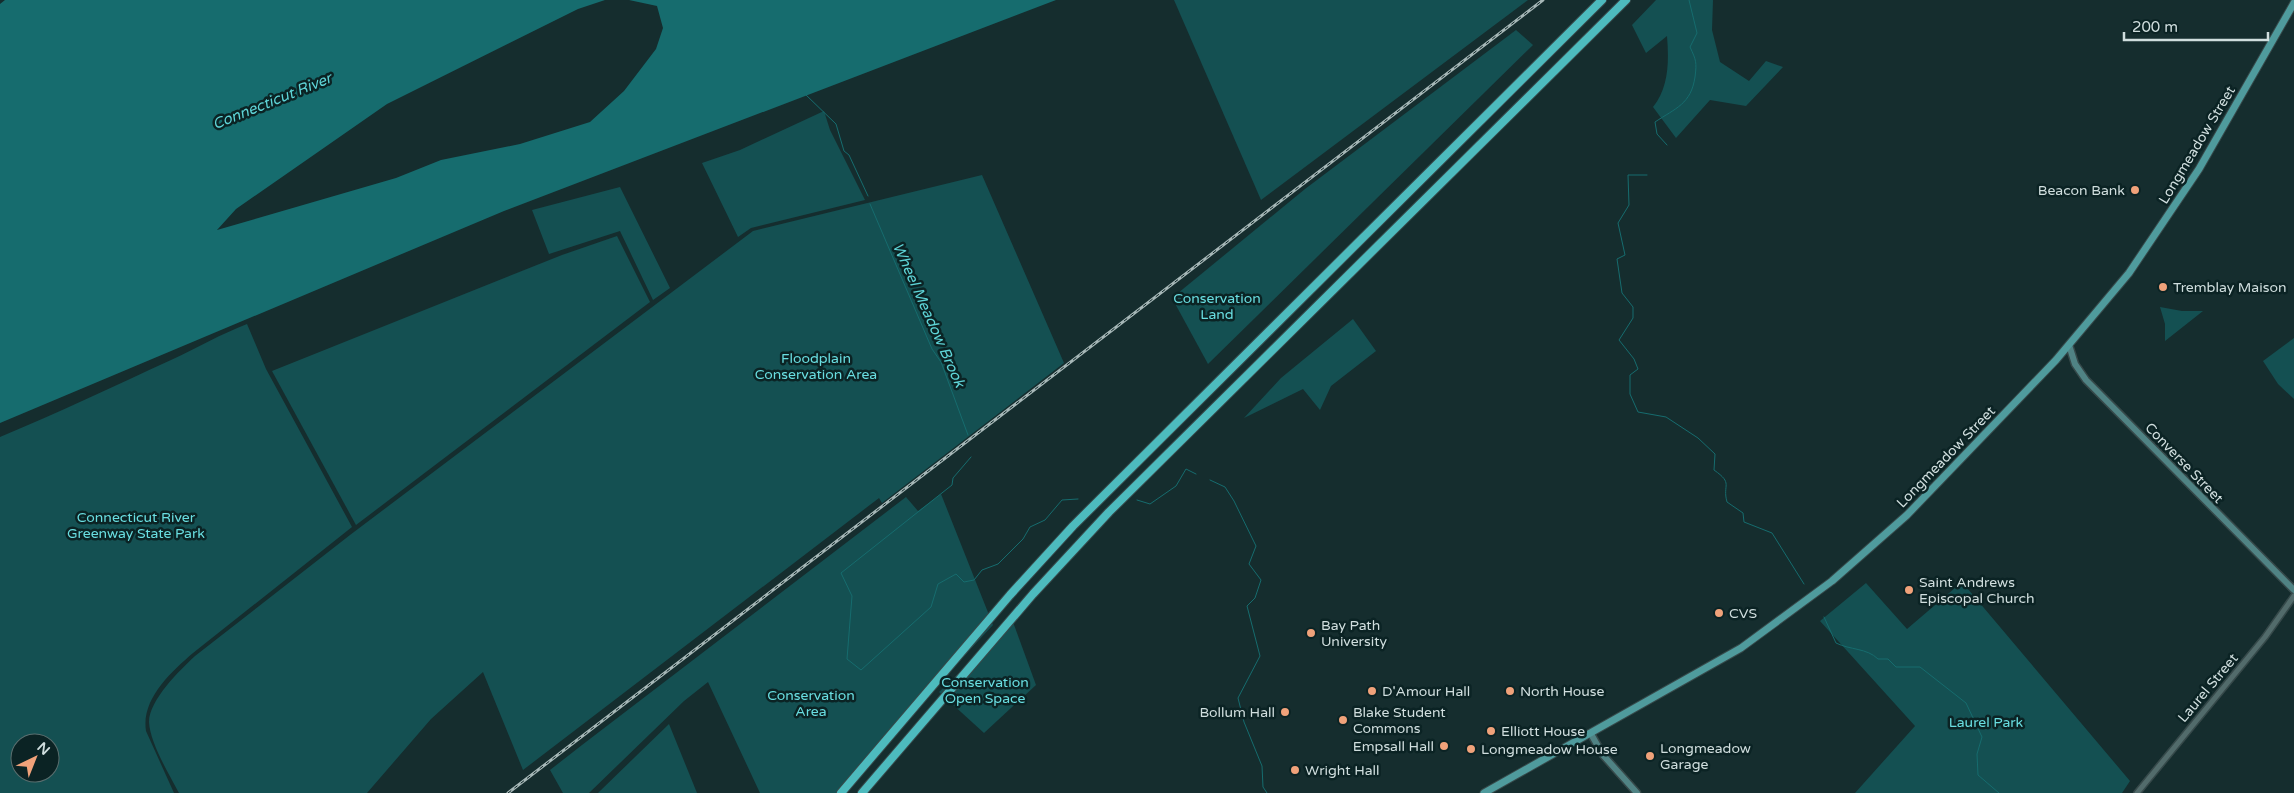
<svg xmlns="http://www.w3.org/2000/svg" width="2294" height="793" font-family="'Varela Round',sans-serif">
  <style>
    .green { fill: #145052; fill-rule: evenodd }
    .water { fill: #166c6e }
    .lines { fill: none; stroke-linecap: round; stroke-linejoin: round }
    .stream { stroke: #166c6e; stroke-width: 1 }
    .tertiary-casing { stroke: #36494a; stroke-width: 8 }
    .secondary-casing { stroke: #36494a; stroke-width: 9 }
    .primary-casing { stroke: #36494a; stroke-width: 9 }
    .motorway-casing { stroke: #36494a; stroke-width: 10 }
    .tertiary { stroke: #526b6b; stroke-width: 5 }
    .secondary { stroke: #508384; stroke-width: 6 }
    .primary { stroke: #4f9b9d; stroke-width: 7 }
    .motorway { stroke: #4dbbbe; stroke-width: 8 }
    .rail-casing { stroke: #a6b7b7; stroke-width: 3 }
    .rail { stroke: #0b2324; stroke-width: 1; stroke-dasharray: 4; stroke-linecap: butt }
    .poi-dot { fill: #f0a27a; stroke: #0b2324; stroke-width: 2 }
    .labels { text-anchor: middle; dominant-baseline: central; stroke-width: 5; stroke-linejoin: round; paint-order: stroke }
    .street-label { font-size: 14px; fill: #d0dede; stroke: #0b2324 }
    .poi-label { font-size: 14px; fill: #d0dede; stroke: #0b2324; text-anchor: start }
    .park-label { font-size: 14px; fill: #69dee1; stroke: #0b2324 }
    .water-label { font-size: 15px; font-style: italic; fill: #5ed4d7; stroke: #0b2324 }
  </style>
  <rect width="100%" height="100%" fill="#152d2e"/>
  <!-- green -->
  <g class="green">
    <path d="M1174,0h354l-267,200z"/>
    <path d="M1656,0h57l-1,30 8,32 29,19 17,-20 17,6 -37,39 -36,-6 -34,38 -23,-31c16,-20 16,-46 14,-71l-21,17 -14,-28z"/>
    <path d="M1516,30l17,15 -325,319 -36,-66 133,-109z"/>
    <path d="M824,111l6,19 35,70 -114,28 -13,9 -36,-74 38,-13z"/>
    <path d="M982,175l82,188 -182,140 -3,-5 -356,272 -40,-98 -52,47 -64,74h-188c-10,-19 -29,-50 -30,-71 0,-22 31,-52 46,-66l155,-121 403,-304z"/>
    <path d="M620,187l50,101 -17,12 -33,-69 -71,23 -17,-44z"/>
    <path d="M617,236l33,66 -294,223 -84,-154 290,-116z"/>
    <path d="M2160,307l22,4h21l-38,30v-17z"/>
    <path d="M1353,319l23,32 -45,35 -11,24 -17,-21 -59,29 37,-40z"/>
    <path d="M247,324l19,45 86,158 -159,126c-22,19 -52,46 -47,78l28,62h-174v-356c58,-24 114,-51 171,-77 26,-12 50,-26 76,-36zM20,743h30v30h-30z"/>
    <path d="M2294,338v61l-16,-15 -15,-23z"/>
    <path d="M941,494l52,131 -72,77 -77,91h-84l-52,-111 -24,19 -95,92h-26l-13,-23 32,-25 324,-248 12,14z"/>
    <path d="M1962,582l168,199 -8,12h-267l60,-67 -95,-105 46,-38 41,46z"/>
    <path d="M1013,622l23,63 -52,48 -45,-41z"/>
    <path d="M669,724l28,69h-99l1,-1z"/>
  </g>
  <!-- water -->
  <path class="water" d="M5,0h600l-27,9 -191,95 -151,105 -19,21 179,-52 45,-18 79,-16 70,-22 34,-31 32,-42 7,-21 -6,-22 -28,-6h427l-552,211 -504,212v-419z"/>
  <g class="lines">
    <!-- stream -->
    <g class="stream">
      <path d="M805,94l31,30 8,27 5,4 19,41"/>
      <path d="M1667,145l-10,-11 -2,-12c21,-14 36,-18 40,-45 2,-15 1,-17 -5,-30l7,-14 -8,-33"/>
      <path d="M1647,175h-19l1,30 -11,18 7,32 -8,4 5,34 11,14v11l-14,22 15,19 4,10 -8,6v19l8,18 28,5 32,21 17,16 -1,16c20,14 8,14 13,32l16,11 1,9 28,11 32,51"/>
      <path d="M870,204l62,145 9,13 27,73"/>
      <path d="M971,457l-18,21 -1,7 -111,88 11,23 -5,63 14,11 70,-63 7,-23 18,-10 8,8 10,-2 8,-10 16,-6 25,-25 7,-12 15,-7 17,-20 16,-1"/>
      <path d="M1210,480l15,7 9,14 22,45 -7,18 12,16 -6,18 -8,8 13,50 -22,42 6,24 18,44 1,21 4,6"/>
      <path d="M1137,500l13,4 26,-18 10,-17 10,5"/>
      <path d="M1824,617l12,26c14,7 31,5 42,16h10l8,8h24l46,36 16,34 -5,17 1,21 21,18"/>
    </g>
    <!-- tertiary casing -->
    <g class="tertiary-casing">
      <path id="tertiary" d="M2137,793l128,-156 29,-41"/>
    </g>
    <!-- secondary casing -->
    <g class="secondary-casing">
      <g id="secondary">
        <path d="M2069,345l6,19 11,16 208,210"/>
        <path d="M1591,734l12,21 34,38"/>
      </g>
    </g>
    <!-- primary casing -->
    <g class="primary-casing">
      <path id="primary" d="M1484,793l257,-145 91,-67 75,-66 149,-155 73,-87 70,-104 95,-166"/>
    </g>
    <!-- motorway casing -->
    <g class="motorway-casing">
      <g id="motorway">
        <path d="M841,793l169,-198 63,-69 529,-526"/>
        <path d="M862,793l171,-199 76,-82 517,-512"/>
      </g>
    </g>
    <!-- tertiary -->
    <use href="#tertiary" class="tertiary"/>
    <!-- secondary -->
    <use href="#secondary" class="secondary"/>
    <!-- primary -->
    <use href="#primary" class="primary"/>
    <!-- motorway -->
    <use href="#motorway" class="motorway"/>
    <!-- rail casing -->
    <g class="rail-casing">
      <path id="rail" d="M508,793l1035,-793"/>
    </g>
    <!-- rail -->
    <use href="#rail" class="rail"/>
  </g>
  <!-- markers -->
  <g class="poi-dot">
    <circle cx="2135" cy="190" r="5"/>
    <circle cx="2163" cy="287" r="5"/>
    <circle cx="1909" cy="590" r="5"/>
    <circle cx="1719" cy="613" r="5"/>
    <circle cx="1311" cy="633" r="5"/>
    <circle cx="1372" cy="691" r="5"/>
    <circle cx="1510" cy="691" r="5"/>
    <circle cx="1285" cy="712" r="5"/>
    <circle cx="1343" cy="720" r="5"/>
    <circle cx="1491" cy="731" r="5"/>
    <circle cx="1444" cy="746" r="5"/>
    <circle cx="1471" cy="749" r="5"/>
    <circle cx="1650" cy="756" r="5"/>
    <circle cx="1295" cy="770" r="5"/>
  </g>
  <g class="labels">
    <!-- street labels -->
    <g class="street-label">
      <text transform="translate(2197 145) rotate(-59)">Longmeadow Street</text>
      <text transform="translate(1946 457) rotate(-46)">Longmeadow Street</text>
      <text transform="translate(2184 463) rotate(46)">Converse Street</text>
      <text transform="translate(2208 688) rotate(-50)">Laurel Street</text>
    </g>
    <!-- poi labels -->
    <g class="poi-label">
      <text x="2125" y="190" text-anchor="end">Beacon Bank</text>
      <text x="2173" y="287">Tremblay Maison</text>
      <text x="1919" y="582">Saint Andrews<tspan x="1919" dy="16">Episcopal Church</tspan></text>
      <text x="1729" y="613">CVS</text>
      <text x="1321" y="625">Bay Path<tspan x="1321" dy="16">University</tspan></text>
      <text x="1382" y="691">D'Amour Hall</text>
      <text x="1520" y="691">North House</text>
      <text x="1275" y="712" text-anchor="end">Bollum Hall</text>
      <text x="1353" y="712">Blake Student<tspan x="1353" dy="16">Commons</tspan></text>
      <text x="1501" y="731">Elliott House</text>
      <text x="1434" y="746" text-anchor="end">Empsall Hall</text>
      <text x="1660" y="748">Longmeadow<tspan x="1660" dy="16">Garage</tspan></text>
      <text x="1481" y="749">Longmeadow House</text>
      <text x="1305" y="770">Wright Hall</text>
    </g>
    <!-- park labels -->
    <g class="park-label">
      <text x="1217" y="298">Conservation<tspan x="1217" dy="16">Land</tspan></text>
      <text x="816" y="358">Floodplain<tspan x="816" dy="16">Conservation Area</tspan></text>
      <text x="136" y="517">Connecticut River<tspan x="136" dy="16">Greenway State Park</tspan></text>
      <text x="985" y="682">Conservation<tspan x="985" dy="16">Open Space</tspan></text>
      <text x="811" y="695">Conservation<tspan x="811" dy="16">Area</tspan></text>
      <text x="1986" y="722">Laurel Park</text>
    </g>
    <!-- water labels -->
    <g class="water-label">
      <text transform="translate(272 101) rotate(-22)">Connecticut River</text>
      <text transform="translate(929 315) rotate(66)">Wheel Meadow Brook</text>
    </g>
  </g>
  <!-- north arrow -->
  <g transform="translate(35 758) rotate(43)"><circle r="24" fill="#0b2324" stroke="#5a6e6e"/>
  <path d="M0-4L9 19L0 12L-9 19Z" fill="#f0a27a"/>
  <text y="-8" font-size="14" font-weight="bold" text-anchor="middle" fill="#d0dede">N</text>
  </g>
  <!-- scale -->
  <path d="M2124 32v8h144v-8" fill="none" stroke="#d0dede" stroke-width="2.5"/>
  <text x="2132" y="32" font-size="15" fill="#d0dede" stroke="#0b2324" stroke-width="4" paint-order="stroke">200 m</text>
</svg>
